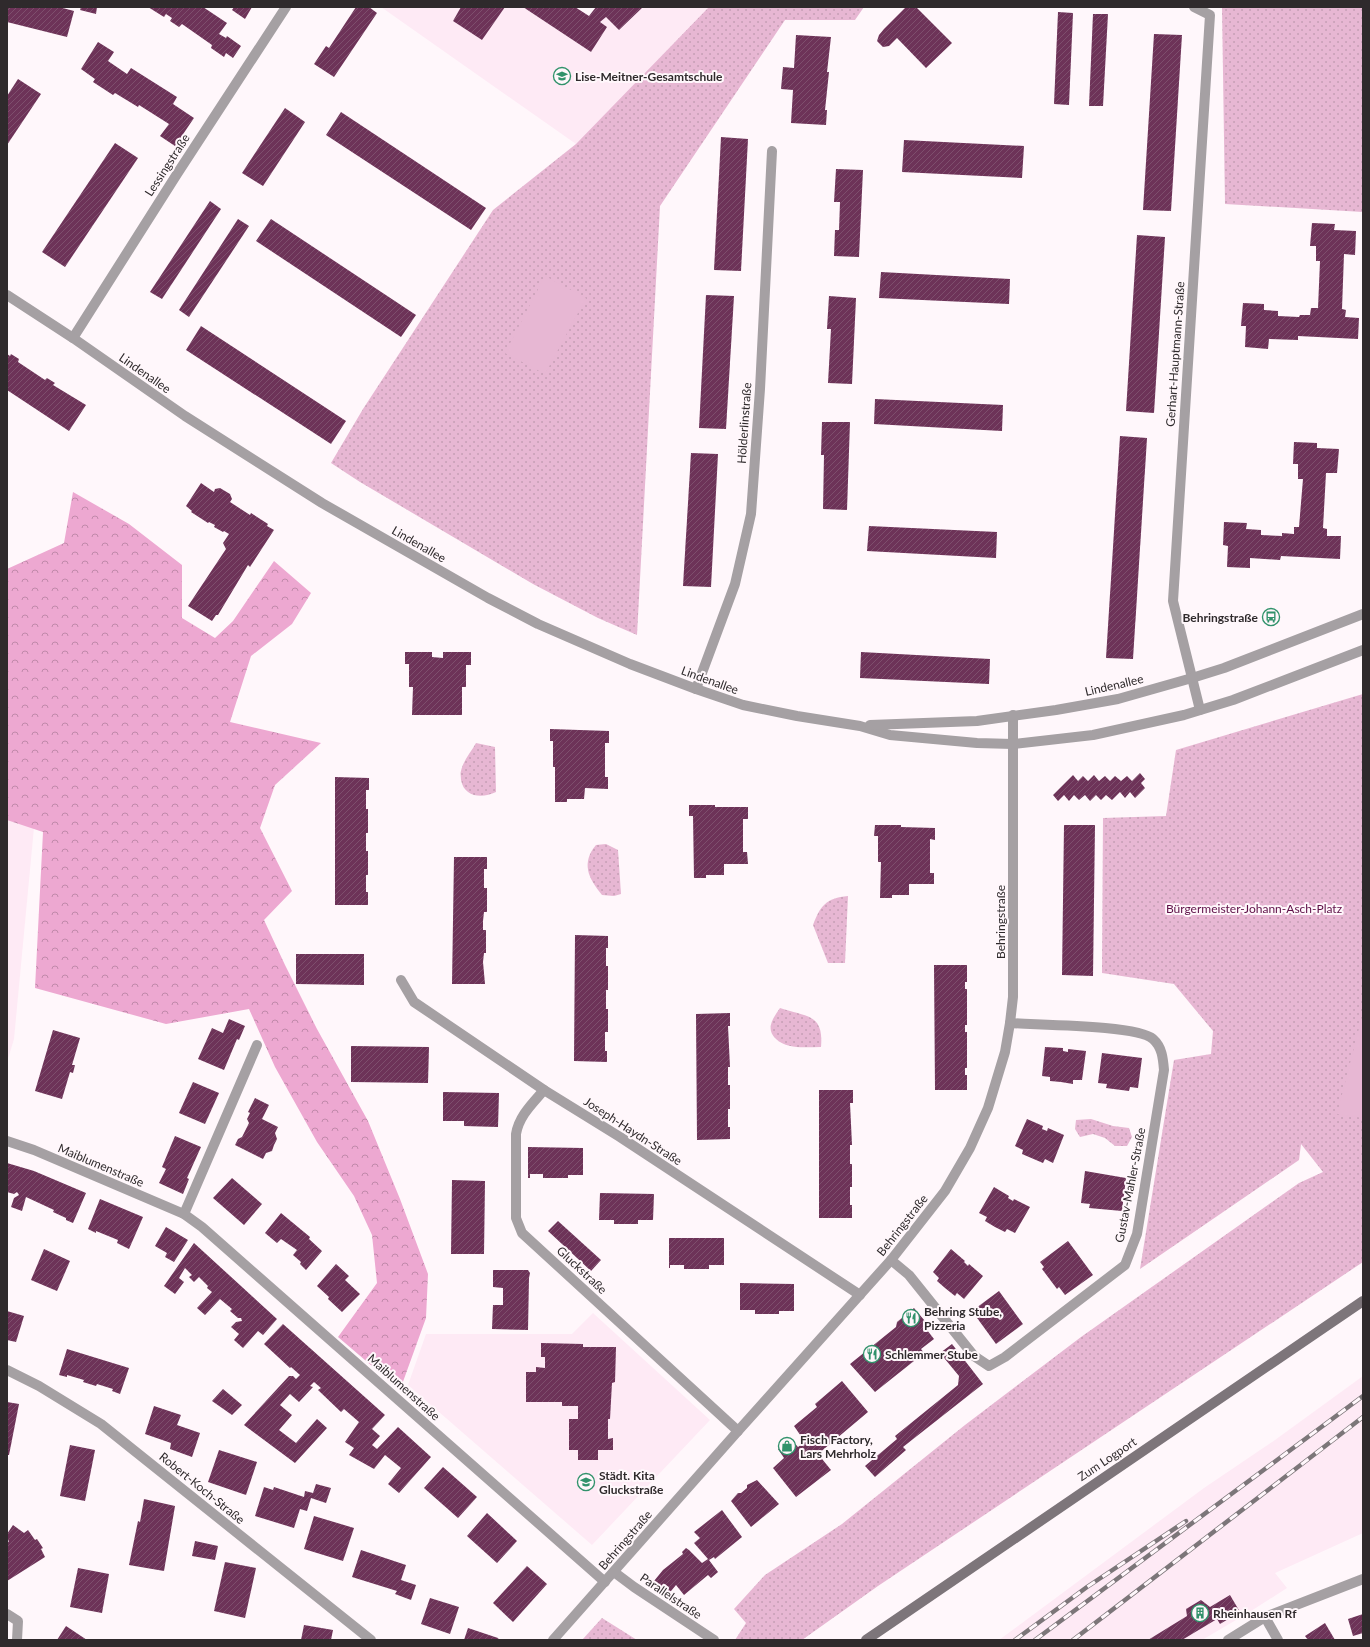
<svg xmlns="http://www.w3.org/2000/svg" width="1370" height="1647" font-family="Lato,sans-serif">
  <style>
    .built { fill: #feeaf5 }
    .green { fill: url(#green-dots) }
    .forest { fill: url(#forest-crowns) }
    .pitch { fill: #e7b7d3 }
    .building { fill: url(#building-hatch) }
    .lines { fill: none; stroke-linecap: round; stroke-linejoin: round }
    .minor { stroke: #a5a0a3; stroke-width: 10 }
    .tertiary { stroke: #a5a0a3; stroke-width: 10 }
    .secondary { stroke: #7d757a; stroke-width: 10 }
    .rail-casing { stroke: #7c7679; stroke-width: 4.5 }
    .rail { stroke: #fff7fb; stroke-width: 3; stroke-dasharray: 9; stroke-linecap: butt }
    .labels { text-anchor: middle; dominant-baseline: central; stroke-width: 4; stroke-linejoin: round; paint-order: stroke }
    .poi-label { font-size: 12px; font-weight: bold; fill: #2f2a2c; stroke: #fff7fb; text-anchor: start }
    .street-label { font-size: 12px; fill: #2f2a2c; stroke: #fff7fb }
    .park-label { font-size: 12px; fill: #5e0f47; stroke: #fff7fb }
  </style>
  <defs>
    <pattern id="green-dots" width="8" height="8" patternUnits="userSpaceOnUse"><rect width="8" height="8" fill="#e7b7d3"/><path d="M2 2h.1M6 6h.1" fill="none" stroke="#c69eb5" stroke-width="1.8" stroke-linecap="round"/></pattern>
    <pattern id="forest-crowns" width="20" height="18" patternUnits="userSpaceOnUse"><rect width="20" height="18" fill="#eda8d1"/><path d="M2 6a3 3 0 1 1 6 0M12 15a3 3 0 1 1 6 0" fill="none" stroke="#c089aa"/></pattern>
    <pattern id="building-hatch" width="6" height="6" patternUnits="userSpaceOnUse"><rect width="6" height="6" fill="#6d3358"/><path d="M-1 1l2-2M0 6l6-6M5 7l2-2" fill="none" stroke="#7e4f6d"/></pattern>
  </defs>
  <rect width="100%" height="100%" fill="#fff7fb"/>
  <!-- built -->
  <g class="built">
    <path d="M381,7h80l-8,14 29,19 23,-33h18l68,45 16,-25 -7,-5 6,-5 13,13 24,-23h67l-76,83 -58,54z"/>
    <path d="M7,685l40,5 -33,349 -7,23z"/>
    <path d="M593,1313l117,107 -118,125 -184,-160 18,-51h146z"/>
    <path d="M1363,1376v157l-88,40 12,15 -39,25 -46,27h-203l205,-152 71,-48z"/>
  </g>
  <!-- green -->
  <g class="green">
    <path d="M709,7h155l-9,13h-70l-125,186 -23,429 -39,-17 -65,-34 -173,-102 -29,-19 32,-54 130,-199 83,-66z"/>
    <path d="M1222,7h141v205l-138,-8z"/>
    <path d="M1363,694v568l-485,324 -76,54h-67l11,-17 -12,-14 31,-34 77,-51 123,-99 116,-88 218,-154 24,-11 -22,-28 -2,16 -159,109 34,-209 37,-6 2,-23 -39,-47 -72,-11 1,-155 63,-2 10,-66z"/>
    <path d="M476,743l19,4 1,45c-14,7 -32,5 -35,-12 0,-3 -1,-7 0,-9 2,-10 10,-19 15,-28z"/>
    <path d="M606,844l12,6 3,44 -7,2 -12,-1c-14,-17 -21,-32 -6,-50z"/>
    <path d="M848,896l-3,67h-17l-15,-38c7,-19 13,-27 35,-29z"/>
    <path d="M780,1008c26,9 44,5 41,39 -15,0 -33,3 -45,-8 -11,-10 -3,-21 4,-31z"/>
    <path d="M1091,1119l22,7 16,2 3,9 -5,9h-12l-10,-8 -12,-4 -13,3 -5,-8 1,-9z"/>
    <path d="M602,1618l35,22h-55z"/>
  </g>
  <!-- forest -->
  <path class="forest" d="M73,492l56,32 53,41v53l33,20 18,-17 41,-60 37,32 -19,31 -41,32 -21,66 91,21 -46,42 -15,43 32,63 -28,29 21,45 32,64 51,92 32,78 28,75 -2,44 -26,72 -62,-53 39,-54 -5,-48 -18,-39 -37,-54 -42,-75 -26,-58 -83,15 -131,-36 8,-156 -36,-12v-251l57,-26z"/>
  <!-- pitch -->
  <g class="pitch">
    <path d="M545,276l41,22 -41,76 -40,-21z"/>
    <path d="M1363,1013v105l-26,-4z"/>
  </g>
  <!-- building -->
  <g class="building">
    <path d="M7,7h52l15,4 -7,26 -60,-15z"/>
    <path d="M81,7h16l-1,7 -16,-4z"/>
    <path d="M148,7h55l24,16 -8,11 7,4 1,-2 14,10 -8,12 -7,-5 -2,4 -13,-9 1,-3 -30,-21 -3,3 -9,-6 2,-3 -6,-4 -2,3z"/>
    <path d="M234,7h18l-7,12 -13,-9z"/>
    <path d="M356,7h13l8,6 -43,64 -20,-13 12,-18 3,2z"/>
    <path d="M461,7h44l-23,33 -29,-19z"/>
    <path d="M523,7h52l14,9 7,-9h47l-24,23 -13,-13 -6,5 7,5 -16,25z"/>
    <path d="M906,7h10l36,36 -26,25 -29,-30 -8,8 -6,1 -6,-6 2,-6 5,-6z"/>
    <path d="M1058,12l15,1 -4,92 -15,-1z"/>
    <path d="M1093,14h15l-5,92h-14z"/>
    <path d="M1154,34l28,1 -11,176 -28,-1z"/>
    <path d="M796,35l35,2 -4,35h2l-4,38h2l-1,15 -35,-2 2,-33 -12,-1 2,-22 11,1z"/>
    <path d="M98,42l16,10 -6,9 19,13 4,-6 46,29 -4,7 21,14 -19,28 -15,-10 9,-12 -30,-19 -1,2 -23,-14 -2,2 -20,-13 2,-3 -14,-10z"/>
    <path d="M18,79l23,15 -34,51v-49z"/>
    <path d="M285,108l20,14 -42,64 -21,-13z"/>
    <path d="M341,112l145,96 -15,22 -145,-95z"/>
    <path d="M721,137l27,2 -7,132 -27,-1z"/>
    <path d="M904,140l120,6 -2,32 -120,-6z"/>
    <path d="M115,143l23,15 -73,109 -23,-15z"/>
    <path d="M836,169l27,1 -4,87 -25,-1 1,-26h4l1,-28h-6z"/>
    <path d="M210,201l11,8 -59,90 -12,-7z"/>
    <path d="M238,219l11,7 -60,91 -10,-7z"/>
    <path d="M271,219l145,96 -15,22 -145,-96z"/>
    <path d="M1312,223l23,1 -1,6 22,1 -1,24 -11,-1 -2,55 4,1 -1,7 14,1 -1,21 -60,-3v4l-29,-1 -1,10 -23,-2 1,-21h-5l2,-23 21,1v6l14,1v5l21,1 1,-2h10l1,-7h7l2,-47h-4v-15h-6z"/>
    <path d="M1137,235l28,2 -11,176 -28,-2z"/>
    <path d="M881,272l129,7 -1,25 -130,-6z"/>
    <path d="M706,295l28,1 -8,133 -27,-1z"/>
    <path d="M829,296l27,2 -4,86 -24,-1 3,-54h-4z"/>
    <path d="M201,326l145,95 -15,23 -145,-94z"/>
    <path d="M7,354l3,2 1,-2 8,5 -1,3 27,18 2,-2 8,5 -2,2 33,20 -17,26 -62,-41z"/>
    <path d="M875,399l128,6 -1,26 -128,-7z"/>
    <path d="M822,422h28l-3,88 -24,-1 1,-54h-3z"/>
    <path d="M1120,436l27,2 -14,221 -27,-1z"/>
    <path d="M1294,442l23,1v5l22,1 -2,24h-11l-3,55 4,1v7h14l-1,23 -59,-3 -1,4 -30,-2v10l-23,-1 1,-21 -5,-1 1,-23 23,1 -1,6 15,1v5l21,1v-3l12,1v-7h5l4,-48h-5v-15h-5z"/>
    <path d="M691,453l27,1 -7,133 -28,-1z"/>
    <path d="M201,483l13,9 1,-3 5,-1 10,6 2,5 -2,3 20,13 1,-2 17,11 -1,2 7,4 -24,37 -2,-2 -30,50h-2l-4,6 -24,-15 38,-57 -3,-6 6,-9 -5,-3 -1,1 -9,-5 1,-2 -6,-3 -1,1 -17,-11 1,-1 -6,-5z"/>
    <path d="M869,526l128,6 -1,26 -129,-7z"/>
    <path d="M405,652h27v5l11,1v-6h28v13h-5v22h-4v28h-50l1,-28h-4v-23h-4z"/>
    <path d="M861,652l129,7 -1,25 -129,-6z"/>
    <path d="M550,729l59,2v12h-4v34h3v12l-23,-1 -1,11h-17v3h-12v-35h-2v-26h-3z"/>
    <path d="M1140,773l5,6 -4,4 4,5 -10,10 -5,-6 -5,6 -5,-6 -8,8 -6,-5 -5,5 -5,-5 -6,6 -5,-6 -6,5 -5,-5 -5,6 -5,-6 -6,6 -5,-6 20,-20 5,6 5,-5 5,5 6,-6 5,6 6,-5 5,5 5,-5 6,5 6,-5 5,5z"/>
    <path d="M335,777l34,1v12h-3v19h2v24h-2v18h2v24h-2v17h2v13h-33z"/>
    <path d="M689,805h26v2h33v12h-5v33h4l1,12h-24v11h-18v3h-12l-1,-62h-4z"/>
    <path d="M875,825h26v2l34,1v12l-5,-1v34h4v11h-25v11h-17v3h-12l1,-36h-3v-26h-4z"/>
    <path d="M1064,825h31l-2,151 -31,-1z"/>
    <path d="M454,857h33v12h-3v19h3v24h-3l-1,9v9h3v23h-2l-1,9 2,22h-33z"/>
    <path d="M575,935l33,1v12h-2v18h2v24h-2v19h2v23h-3v19h2v11l-33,-1z"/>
    <path d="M296,954h68v31l-68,-1z"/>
    <path d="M934,965h33v17h-2v7h2v36h-2v7h2v36h-2v7h2v15h-32z"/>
    <path d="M730,1013v13h-2l2,41h-2v18h2v24h-2v18h2v12l-33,1 -1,-126z"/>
    <path d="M229,1019l16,7 -6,14 -2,-1 -13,31 -26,-11 14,-31 11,5z"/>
    <path d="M53,1030l27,8 -8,27h3l-2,8 -3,-1 -8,27 -27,-8z"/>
    <path d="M351,1046l78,1 -1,36 -77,-1z"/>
    <path d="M1045,1047l18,1v3l5,1v-3l18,2 -4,29h-9v4l-12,-2 -11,-1v-4l-8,-1z"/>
    <path d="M1102,1053l40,5 -4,30 -8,-1 -1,4 -23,-3 1,-4 -9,-1z"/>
    <path d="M193,1082l26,11 -14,31 -26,-11z"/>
    <path d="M819,1090h34v13h-3l2,42h-2v19h2v23h-2v18h2v13h-33z"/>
    <path d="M443,1092l56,1 -1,34 -34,-1v-5h-21z"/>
    <path d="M255,1098l14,7 -7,14 16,8 -3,6 2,6 -3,6 -2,6 -6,2 -3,6 -28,-14 3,-6 4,-2 7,-14 -2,-4 3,-6 -2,-1z"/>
    <path d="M1027,1119l16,7 -1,3 5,2 1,-3 16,7 -11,28 -8,-4 -2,4 -21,-9 1,-4 -8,-4z"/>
    <path d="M175,1136l26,11 -14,31 2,1 -6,15 -24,-11 7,-14 -4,-2z"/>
    <path d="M528,1147l55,1v27h-15v3h-25v-4h-13v4h-2z"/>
    <path d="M7,1163l27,8 52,22 -13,30 -7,-3v-2l-13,-6 1,-2 -28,-13 -4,14 -11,-4 3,-9 5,-3 -2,-3 -3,2 -7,-2z"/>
    <path d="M1085,1171l41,7 -4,33 -33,-3 1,-4 -9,-1z"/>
    <path d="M232,1178l30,26 -18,21 -31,-27z"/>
    <path d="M452,1180l33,1 -1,73h-33z"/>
    <path d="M994,1187l15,9 -1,2 5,3 1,-2 16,8 -15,26 -8,-4 -2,3 -10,-5 -10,-6 2,-4 -8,-4z"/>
    <path d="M600,1193l54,1 -1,26h-15v4h-24v-4h-15z"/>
    <path d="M100,1199l43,18 -14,32 -12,-6 1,-3 -22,-9v2l-8,-4z"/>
    <path d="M281,1213l29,24 -1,2 13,12 -16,19 -6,-6 1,-2 -8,-7 4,-5 -16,-11 -4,4 -12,-10z"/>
    <path d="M558,1221l43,39 -10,11 -43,-40z"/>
    <path d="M166,1227l22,13 -14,22 -9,-5 2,-4 -12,-7z"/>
    <path d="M669,1238h55v27h-15v4h-25v-4h-14v3h-1z"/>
    <path d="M1068,1241l25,34 -28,20 -6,-8 -2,2 -15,-20 2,-2 -4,-5z"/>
    <path d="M194,1243l83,76 -14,16 -5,-4 -15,17 -9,-8 5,-6 -8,-7 5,-5 6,-1 -1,-3h-3l-8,-7 2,-2 -12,-10 -15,16 -8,-7 15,-16 -5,-4 1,-2 -9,-9 -5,5 -5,-5 3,-2 -7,-7 -6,10 5,4 -9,12 -11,-8z"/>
    <path d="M44,1249l26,12 -13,30 -26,-11z"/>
    <path d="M951,1249l14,12 -1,1 4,4 1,-2 14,12 -19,23 -7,-6 -2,3 -10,-8 -8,-7 2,-3 -6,-6z"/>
    <path d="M336,1264l13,12 -4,4 15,14 -18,18 -14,-13 1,-2 -12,-11z"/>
    <path d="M493,1270h35l2,3 -1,5 -1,52 -36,-1 1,-24h10v-17l-10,-1z"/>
    <path d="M740,1283l54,1v27h-15v3h-24v-4h-15z"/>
    <path d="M999,1291l24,33 -27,20 -24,-33z"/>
    <path d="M914,1308l16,19 -3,3 7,9 -13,10 3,4 -49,39 -25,-28 46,-37 1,-5z"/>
    <path d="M7,1311l17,5 -8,26 -9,-2z"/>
    <path d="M283,1324l102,91 -13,14 8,7 -8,9 5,4 21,-22 33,30 -32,36 -11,-9 13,-16 -16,-13 -11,14 -25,-14 5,-7 -9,-6 14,-20 -15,-13 -3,3 -23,-22 3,-2 -7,-6 -4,4 3,1 -14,15 -9,-8 -10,11 12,10 -13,15 17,13 21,-24 10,9 -32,35 -51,-38 45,-49h4l3,3 4,-4 -9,-8 -1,1 -26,-24z"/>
    <path d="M541,1343l42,1v3h33l-1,35 -3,1 -2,36h-2v20l5,-1v12h-15v10h-20v-10h-9v-31h9v-13h-16v-4h-36v-30h10v-5l9,1v-11h-4z"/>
    <path d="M952,1344l31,40 -80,63 3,3 -31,27 -10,-11 32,-27 -2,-3 63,-51 1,-9 -19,-23z"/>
    <path d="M67,1349l62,19 -9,26 -8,-3 1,-2 -16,-5 -1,2 -13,-4 1,-2 -17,-5v2l-8,-2z"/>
    <path d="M842,1381l26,31 -50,42 13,16 -35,27 -23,-29 11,-10 -6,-9 13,-10 7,8 7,-5 -11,-16 23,-19 -2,-3z"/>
    <path d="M223,1389l19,16 -10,10 -20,-14z"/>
    <path d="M7,1402l12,2 -10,51h-2z"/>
    <path d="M154,1406l27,9 -4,10 23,8 -8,24 -22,-8 1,-6 -26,-9z"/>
    <path d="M70,1445l25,5 -10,51 -25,-5z"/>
    <path d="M219,1450l38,12 -11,33 -38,-13z"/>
    <path d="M443,1467l34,30 -19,21 -34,-30z"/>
    <path d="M757,1480l22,24 -28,23 -20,-26 7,-8h3l6,-5v-3z"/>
    <path d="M316,1484l15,4 -5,15 -15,-5 -4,13 -7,-2 -6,19 -39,-12 9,-29 9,3 1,-3 30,10 1,-6 8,2z"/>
    <path d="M144,1499l31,7 -11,65 -35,-6 9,-44 2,1z"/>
    <path d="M722,1510l20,27 -27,22 -1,-2 -5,3 9,12 -7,6 -3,-3 -24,20 -8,-10 -9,11 -14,-12 1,-3 9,-11 20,-16 -1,-2 4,-4 3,2 13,13 6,-4 -14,-16 6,-5 -6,-6z"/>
    <path d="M487,1513l30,28 -20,22 -30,-27z"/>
    <path d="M314,1516l40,12 -11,33 -39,-12z"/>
    <path d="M13,1525l11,8 4,-3 7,10 2,-1 6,9 -2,1 4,8 -38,24v-37l2,-3 -2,-2v-5z"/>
    <path d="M195,1541l23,5 -3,14 -23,-4z"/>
    <path d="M361,1550l45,15 -5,15 15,5 -5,15 -16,-6 2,-3 -45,-14z"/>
    <path d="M225,1562l31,6 -11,50 -31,-7z"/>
    <path d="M527,1566l20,18 -34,38 -20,-19z"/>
    <path d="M78,1568l31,6 -7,39 -32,-6z"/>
    <path d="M1230,1595l10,17 -20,12 -3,-5 -35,21h-34l39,-24 -1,-7 15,-9 9,7z"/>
    <path d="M430,1598l29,9 -9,27 -29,-10z"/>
    <path d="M1363,1614v19l-10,3 -5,-17z"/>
    <path d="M1325,1623l10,17h-27l-3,-4z"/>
    <path d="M304,1625l29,5 -2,10h-30z"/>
    <path d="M66,1626l21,14h-30z"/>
    <path d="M468,1628l30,10 1,2h-35z"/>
  </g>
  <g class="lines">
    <!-- minor -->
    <g class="minor">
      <path d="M1194,7l16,8 -37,586 27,109"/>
      <path d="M73,338l104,-164 109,-167"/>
      <path d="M696,689l39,-105 16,-70 9,-125 12,-238"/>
      <path d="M401,980l13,22 130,88 76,47 240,158"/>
      <path d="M544,1090c-12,14 -25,26 -28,44v84l6,15 216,198"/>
      <path d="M7,1141l27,9 150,64 18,13 403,355"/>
      <path d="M184,1214l73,-169"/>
      <path d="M891,1260l18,15 65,81 15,10 16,-9 120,-92 12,-31 27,-164c-1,-12 -2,-23 -11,-31 -15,-14 -117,-14 -143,-16"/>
      <path d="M7,1370l32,16 62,38 270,216"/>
      <path d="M614,1572l20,15 80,53"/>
      <path d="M7,1614l11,7 -1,19"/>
      <path d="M1265,1617l13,23"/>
      <path d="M553,1640l185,-209 153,-171 54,-69 25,-43 18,-40 17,-56 5,-29 3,-26v-282"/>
    </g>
    <!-- tertiary -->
    <g class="tertiary">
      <path d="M7,295l66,43 112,78 137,87 166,95 50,26 92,40 66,25 47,16 54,11 63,10 30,9 87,8 36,1 80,-9 91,-20 49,-15 130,-50"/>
      <path d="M870,725l107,-4 79,-11 62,-11 74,-21 32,-10 139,-54"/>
      <path d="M1228,1640l37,-23 98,-38"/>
    </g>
    <!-- secondary -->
    <path class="secondary" d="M866,1640l497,-339"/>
    <!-- rail casing -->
    <g class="rail-casing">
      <g id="rail">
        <path d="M1015,1640l72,-53 99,-66"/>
        <path d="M1035,1640l328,-244"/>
        <path d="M1073,1640l290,-223"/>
      </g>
    </g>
    <!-- rail -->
    <use href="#rail" class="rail"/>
  </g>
  <!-- icons -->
  <defs>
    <g id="school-ring" transform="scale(0.9)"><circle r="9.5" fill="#fff7fb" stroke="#31926b" stroke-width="1.5"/><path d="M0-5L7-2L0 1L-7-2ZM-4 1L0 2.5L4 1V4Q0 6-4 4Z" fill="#31926b"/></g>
    <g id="bus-ring" transform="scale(0.9)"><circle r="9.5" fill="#fff7fb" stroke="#31926b" stroke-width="1.5"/><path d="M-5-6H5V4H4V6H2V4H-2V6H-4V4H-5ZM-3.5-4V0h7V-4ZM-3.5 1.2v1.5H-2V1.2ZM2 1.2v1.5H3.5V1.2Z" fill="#31926b"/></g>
    <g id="restaurant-ring" transform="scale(0.9)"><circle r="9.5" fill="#fff7fb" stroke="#31926b" stroke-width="1.5"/><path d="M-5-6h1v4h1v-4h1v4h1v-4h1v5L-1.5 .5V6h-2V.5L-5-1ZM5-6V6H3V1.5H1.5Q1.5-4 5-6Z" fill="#31926b"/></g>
    <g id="shop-ring" transform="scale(0.9)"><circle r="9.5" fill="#fff7fb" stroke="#31926b" stroke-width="1.5"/><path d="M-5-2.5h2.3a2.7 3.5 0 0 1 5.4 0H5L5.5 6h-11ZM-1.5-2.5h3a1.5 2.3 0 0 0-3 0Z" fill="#31926b"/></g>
    <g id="building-ring" transform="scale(0.9)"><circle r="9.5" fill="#fff7fb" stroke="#31926b" stroke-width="1.5"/><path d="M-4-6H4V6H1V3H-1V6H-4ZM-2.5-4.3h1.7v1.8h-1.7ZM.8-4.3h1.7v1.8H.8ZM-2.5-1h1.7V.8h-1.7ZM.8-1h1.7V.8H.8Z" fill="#31926b"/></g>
  </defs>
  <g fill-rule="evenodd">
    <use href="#school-ring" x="562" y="76"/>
    <use href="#bus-ring" x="1271" y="617"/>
    <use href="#restaurant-ring" x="911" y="1318"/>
    <use href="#restaurant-ring" x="872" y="1354"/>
    <use href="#shop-ring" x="787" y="1446"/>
    <use href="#school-ring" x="586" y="1482"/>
    <use href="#building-ring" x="1200" y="1613"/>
  </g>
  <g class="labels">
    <!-- poi labels -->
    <g class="poi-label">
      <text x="575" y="76">Lise-Meitner-Gesamtschule</text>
      <text x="1258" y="617" text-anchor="end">Behringstraße</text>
      <text x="924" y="1311">Behring Stube,<tspan x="924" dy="14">Pizzeria</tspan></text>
      <text x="885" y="1354">Schlemmer Stube</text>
      <text x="800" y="1439">Fisch Factory,<tspan x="800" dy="14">Lars Mehrholz</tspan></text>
      <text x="599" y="1475">Städt. Kita<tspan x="599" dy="14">Gluckstraße</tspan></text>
      <text x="1213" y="1613">Rheinhausen Rf</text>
    </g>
    <!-- street labels -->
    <g class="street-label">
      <text transform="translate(167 165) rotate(-57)">Lessingstraße</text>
      <text transform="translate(1175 354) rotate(-86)">Gerhart-Hauptmann-Straße</text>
      <text transform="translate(145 373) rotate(35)">Lindenallee</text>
      <text transform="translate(744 423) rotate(-86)">Hölderlinstraße</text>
      <text transform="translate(419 544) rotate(30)">Lindenallee</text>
      <text transform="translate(710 680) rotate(20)">Lindenallee</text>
      <text transform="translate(1114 685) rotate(-13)">Lindenallee</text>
      <text transform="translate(1000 922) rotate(-90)">Behringstraße</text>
      <text transform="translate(633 1131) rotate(33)">Joseph-Haydn-Straße</text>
      <text transform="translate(101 1165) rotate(23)">Maiblumenstraße</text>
      <text transform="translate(1130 1185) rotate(-79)">Gustav-Mahler-Straße</text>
      <text transform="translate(902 1225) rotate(-52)">Behringstraße</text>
      <text transform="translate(582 1270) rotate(43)">Gluckstraße</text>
      <text transform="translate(404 1387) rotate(42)">Maiblumenstraße</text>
      <text transform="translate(1107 1459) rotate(-34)">Zum Logport</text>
      <text transform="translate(202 1488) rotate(39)">Robert-Koch-Straße</text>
      <text transform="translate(625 1540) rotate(-49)">Behringstraße</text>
      <text transform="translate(671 1596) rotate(34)">Parallelstraße</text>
    </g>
    <!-- park labels -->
    <g class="park-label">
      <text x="1254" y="908">Bürgermeister-Johann-Asch-Platz</text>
    </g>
  </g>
  <!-- border -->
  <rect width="1370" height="1647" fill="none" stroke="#2f2a2c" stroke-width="16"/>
</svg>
